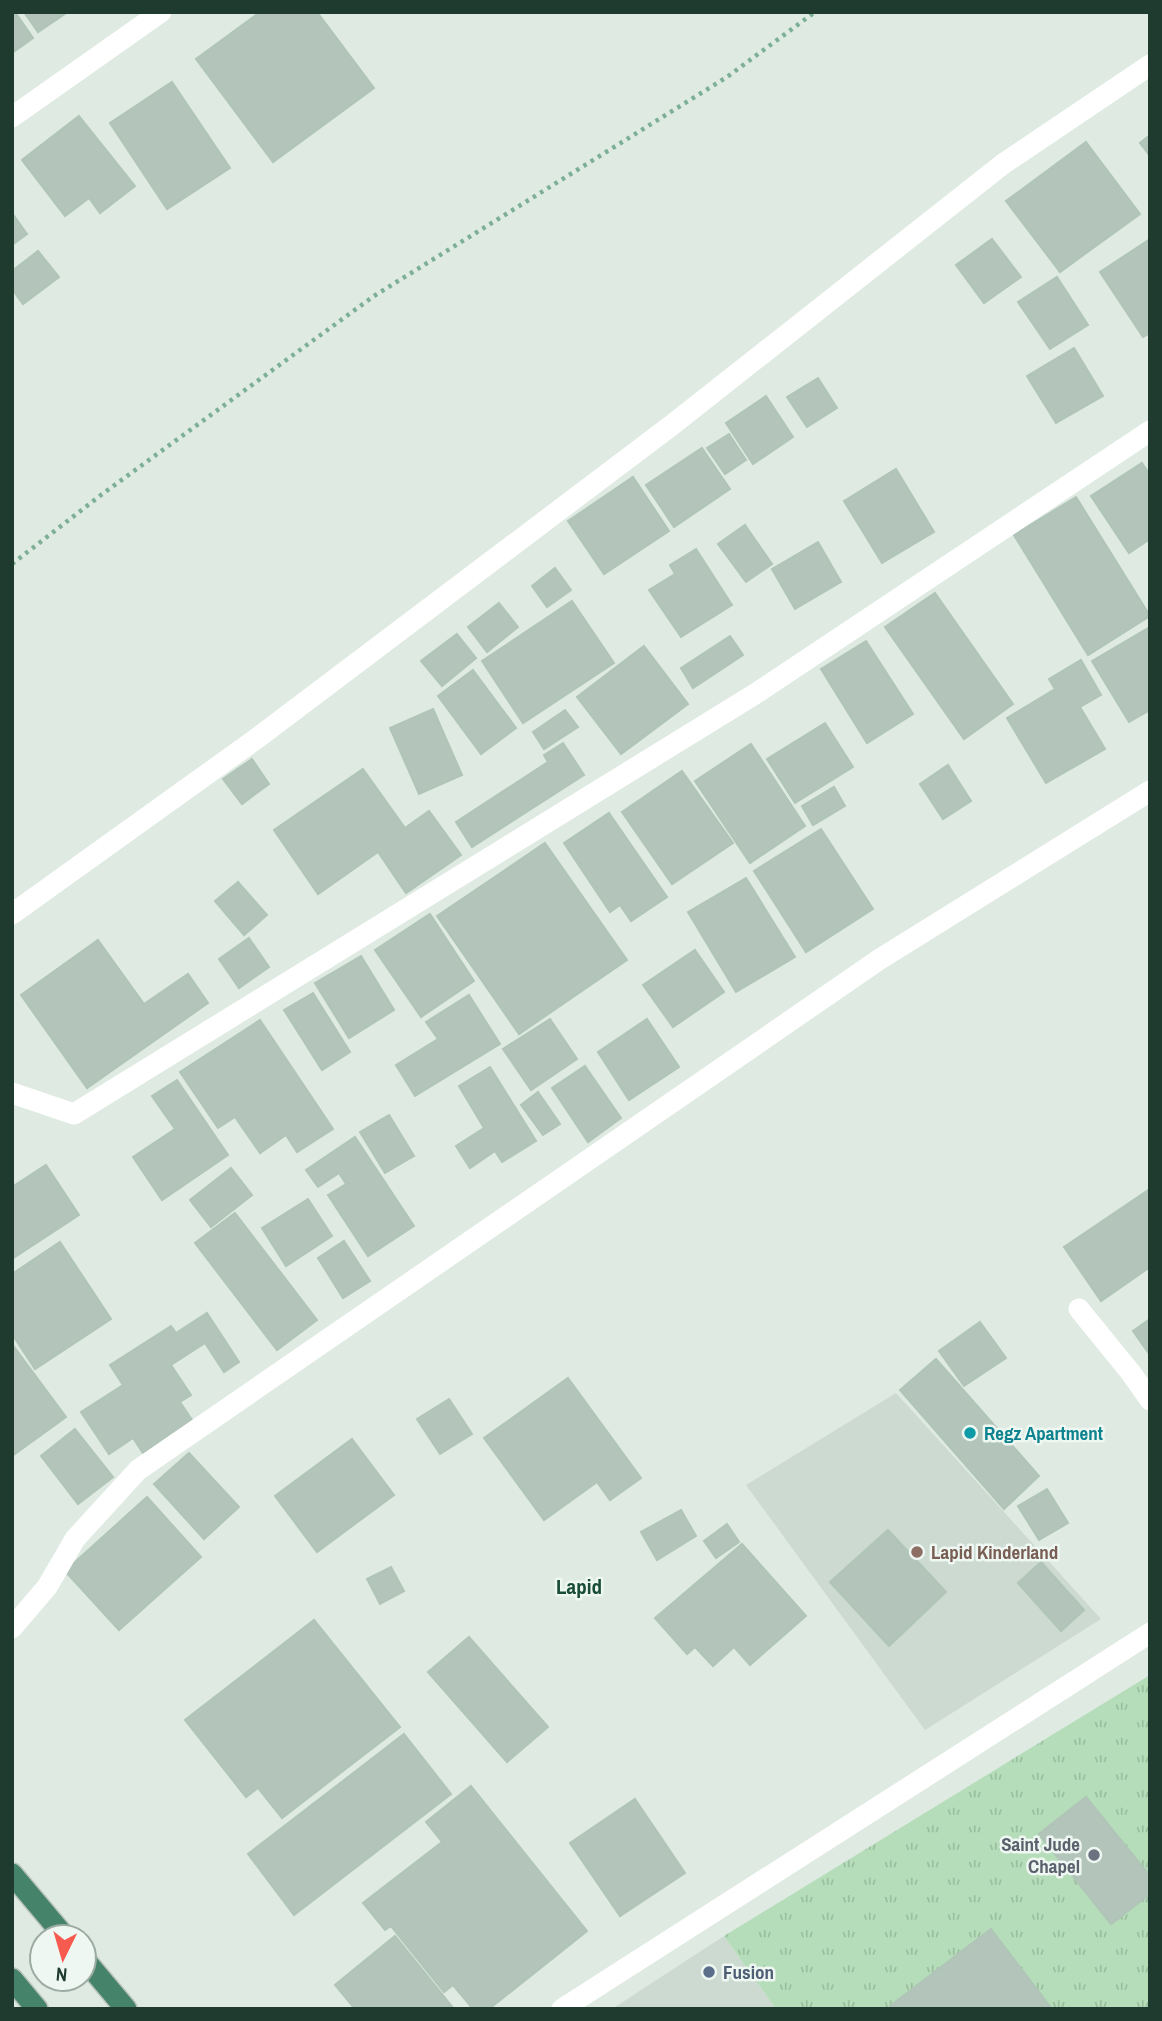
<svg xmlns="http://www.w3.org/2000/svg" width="1162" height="2021" font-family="'Archivo Narrow',sans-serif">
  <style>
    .built { fill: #ccdad1 }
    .grass { fill: url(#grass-tufts) }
    .building { fill: #b3c5bb; stroke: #b0c4b8; stroke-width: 2 }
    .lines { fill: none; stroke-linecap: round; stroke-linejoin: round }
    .trunk-casing { stroke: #bcc4c0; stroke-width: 24 }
    .path { stroke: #7daf96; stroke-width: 4.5; stroke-dasharray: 3.5 5; stroke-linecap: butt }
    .minor { stroke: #fff; stroke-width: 21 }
    .trunk { stroke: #45846a; stroke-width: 21 }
    .culture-dot { fill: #0f9aa8; stroke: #eef7f1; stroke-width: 2.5 }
    .education-dot { fill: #8d6e63; stroke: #eef7f1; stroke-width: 2.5 }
    .worship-dot { fill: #6b7280; stroke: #eef7f1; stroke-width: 2.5 }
    .service-dot { fill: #5c6f8a; stroke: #eef7f1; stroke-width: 2.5 }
    .labels { text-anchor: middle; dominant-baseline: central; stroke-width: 5; stroke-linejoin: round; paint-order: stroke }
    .culture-label { font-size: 19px; font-weight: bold; fill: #0d838f; stroke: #eef7f1; text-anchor: start }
    .education-label { font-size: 19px; font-weight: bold; fill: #785e54; stroke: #eef7f1; text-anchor: start }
    .worship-label { font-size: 19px; font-weight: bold; fill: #5b616d; stroke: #eef7f1; text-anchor: end }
    .service-label { font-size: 19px; font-weight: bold; fill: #4e5e75; stroke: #eef7f1; text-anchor: start }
    .neighbourhood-label { font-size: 21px; font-weight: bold; fill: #1a4d37; stroke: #eef7f1 }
  </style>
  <defs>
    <pattern id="grass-tufts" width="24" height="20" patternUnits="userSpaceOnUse" patternTransform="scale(1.75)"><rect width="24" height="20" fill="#b5ddb9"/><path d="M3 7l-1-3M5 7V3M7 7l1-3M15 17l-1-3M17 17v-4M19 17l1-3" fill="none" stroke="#9bbe9f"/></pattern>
  </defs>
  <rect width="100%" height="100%" fill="#deeae2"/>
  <!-- built -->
  <g class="built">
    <path d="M896,1393l205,226 -176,111 -179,-245z"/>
    <path d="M724,1936l52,73h-164z"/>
  </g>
  <!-- grass -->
  <path class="grass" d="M1150,1675v334h-374l-52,-73z"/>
  <!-- building -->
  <g class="building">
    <path d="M12,12h3l18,26 -21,15z"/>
    <path d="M24,12h41l1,1 -28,19z"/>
    <path d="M260,12h57l57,76 -101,74 -77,-103z"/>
    <path d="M172,82l58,86 -63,41 -57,-86z"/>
    <path d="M79,116l56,70 -35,27 -11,-15 -24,18 -43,-56z"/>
    <path d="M1150,135v21l-10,-13z"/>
    <path d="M1086,142l54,72 -80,58 -54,-71z"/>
    <path d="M12,213l15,21 -15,11z"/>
    <path d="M992,239l29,38 -37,26 -28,-38z"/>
    <path d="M1150,239v94l-7,4 -43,-65z"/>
    <path d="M38,251l21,26 -36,27 -11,-15v-18z"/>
    <path d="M1057,277l31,48 -38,24 -32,-47z"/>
    <path d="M1074,348l29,48 -47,27 -29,-47z"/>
    <path d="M818,378l19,30 -30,19 -20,-30z"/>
    <path d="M766,396l27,41 -40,27 -27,-41z"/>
    <path d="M729,434l17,26 -21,14 -18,-26z"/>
    <path d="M702,448l28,41 -56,38 -28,-42z"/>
    <path d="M1142,463l8,12v64l-21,14 -38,-57z"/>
    <path d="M896,469l38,63 -52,31 -38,-62z"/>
    <path d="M633,477l36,54 -65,43 -36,-53z"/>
    <path d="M1076,497l74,119 -62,39 -74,-120z"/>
    <path d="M745,525l27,39 -26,18 -28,-38z"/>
    <path d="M818,542l23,40 -46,27 -23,-40z"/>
    <path d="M696,549l36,56 -51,32 -32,-47 26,-16 -5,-9z"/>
    <path d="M555,568l16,22 -24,17 -15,-21z"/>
    <path d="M935,593l78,111 -49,35 -79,-112z"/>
    <path d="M572,601l42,62 -91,60 -41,-62z"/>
    <path d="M499,603l19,24 -31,25 -19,-25z"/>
    <path d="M1150,627v83l-21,12 -37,-61z"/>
    <path d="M457,634l19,24 -34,28 -21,-25z"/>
    <path d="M730,636l13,19 -50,33 -12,-20z"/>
    <path d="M866,641l47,73 -46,29 -46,-74z"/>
    <path d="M644,646l44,58 -67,50 -44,-57z"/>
    <path d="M1081,660l20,35 -21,12 25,42 -59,34 -39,-65 48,-29 -6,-10z"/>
    <path d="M473,670l43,58 -35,26 -43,-58z"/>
    <path d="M433,709l29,66 -43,19 -29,-66z"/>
    <path d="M565,710l13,17 -34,22 -11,-17z"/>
    <path d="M825,723l28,44 -58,36 -28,-44z"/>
    <path d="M563,743l21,32 -112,72 -16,-25 92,-60 -4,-7z"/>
    <path d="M751,744l54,82 -55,37 -55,-82z"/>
    <path d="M252,759l17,25 -27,20 -19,-25z"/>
    <path d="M948,765l23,36 -28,18 -23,-35z"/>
    <path d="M363,769l42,59 24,-17 32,44 -55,38 -28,-41 -60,42 -44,-64z"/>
    <path d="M682,771l51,72 -61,41 -50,-72z"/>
    <path d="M834,787l11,19 -32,19 -11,-19z"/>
    <path d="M609,813l58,84 -36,24 -11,-16 -10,7 -46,-69z"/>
    <path d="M821,829l52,80 -67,43 -52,-81z"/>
    <path d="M545,843l82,117 -108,74 -82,-118z"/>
    <path d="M746,878l49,79 -59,35 -48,-80z"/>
    <path d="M238,882l29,33 -23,20 -29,-34z"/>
    <path d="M430,914l44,67 -53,36 -46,-67z"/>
    <path d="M249,938l20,29 -30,21 -20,-29z"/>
    <path d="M98,940l46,64 44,-30 20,29 -121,85 -66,-93z"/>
    <path d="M695,950l29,42 -51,35 -30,-42z"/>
    <path d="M361,956l33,54 -45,28 -34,-55z"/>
    <path d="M313,993l37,59 -28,18 -38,-60z"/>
    <path d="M469,995l31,49 -85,52 -19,-31 42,-26 -12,-17z"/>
    <path d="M550,1019l27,40 -46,31 -28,-41z"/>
    <path d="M647,1019l32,48 -50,33 -31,-48z"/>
    <path d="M260,1020l73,109 -36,23 -11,-17 -26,18 -25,-36 -17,11 -38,-56z"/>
    <path d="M585,1066l36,52 -33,24 -36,-54z"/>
    <path d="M490,1067l46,74 -34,21 -7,-11 -25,17 -14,-22 28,-18 -25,-42z"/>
    <path d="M177,1080l51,75 -66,45 -29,-43 42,-28 -23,-33z"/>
    <path d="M538,1092l22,32 -17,11 -22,-30z"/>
    <path d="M389,1115l25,41 -29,17 -25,-41z"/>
    <path d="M355,1137l59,89 -46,30 -40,-61 18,-11 -7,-11 -21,14 -12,-17z"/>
    <path d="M46,1165l33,50 -67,44v-72z"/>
    <path d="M231,1168l21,27 -41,32 -21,-27z"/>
    <path d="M1150,1189v78l-49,34 -37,-54z"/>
    <path d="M308,1199l24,37 -46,30 -24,-38z"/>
    <path d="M235,1213l82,107 -40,30 -82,-107z"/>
    <path d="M344,1241l26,40 -27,17 -25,-40z"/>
    <path d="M60,1242l51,77 -76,50 -23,-35v-60z"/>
    <path d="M207,1313l32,49 -15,10 -19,-29 -34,22 20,30 -11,7 12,18 -49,33 -10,-15 -24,16 -28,-42 42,-27 -13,-20 61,-39 5,7z"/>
    <path d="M1150,1319v36l-17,-24z"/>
    <path d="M980,1322l26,36 -42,28 -25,-35z"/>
    <path d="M12,1344l54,73 -54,39z"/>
    <path d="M936,1359l103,117 -35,33 -104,-119z"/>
    <path d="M568,1378l73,100 -31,22 -13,-18 -53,38 -60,-82z"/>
    <path d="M449,1399l23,35 -32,20 -23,-35z"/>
    <path d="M75,1429l38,48 -35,27 -37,-48z"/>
    <path d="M352,1439l42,56 -77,57 -42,-56z"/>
    <path d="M189,1453l50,54 -35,32 -50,-55z"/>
    <path d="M1047,1489l21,34 -29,17 -21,-34z"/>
    <path d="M147,1497l54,60 -82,73 -54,-59z"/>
    <path d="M681,1510l15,26 -39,24 -16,-28z"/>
    <path d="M727,1524l12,18 -23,16 -12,-17z"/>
    <path d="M888,1530l58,62 -57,54 -59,-64z"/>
    <path d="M742,1544l64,72 -56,49 -16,-18 -21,19 -18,-19 -8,7 -32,-36z"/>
    <path d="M1041,1562l43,48 -23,21 -43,-48z"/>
    <path d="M391,1567l13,24 -24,13 -13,-25z"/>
    <path d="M314,1620l86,107 -118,91 -24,-30 -12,9 -61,-77z"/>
    <path d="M469,1637l79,90 -41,35 -79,-90z"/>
    <path d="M404,1734l47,60 -157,121 -46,-61z"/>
    <path d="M471,1786l116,145 -98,78h-16l-20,-24 -9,7 -53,-66 -6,4 -22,-27 79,-61 -16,-20z"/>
    <path d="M1086,1797l64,79v18l-39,30 -72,-90z"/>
    <path d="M635,1799l50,74 -65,43 -50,-73z"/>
    <path d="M991,1929l61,80h-160l-2,-3z"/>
    <path d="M395,1936l59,73h-99l-20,-24z"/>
  </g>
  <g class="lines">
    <!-- trunk casing -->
    <g class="trunk-casing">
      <g id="trunk">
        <path d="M12,1874l53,63"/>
        <path d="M84,1959l42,50"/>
        <path d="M12,1979l25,30"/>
      </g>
    </g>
    <!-- path -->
    <path class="path" d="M12,564l89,-69 273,-199 353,-219 88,-65"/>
    <!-- minor -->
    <g class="minor">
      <path d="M12,117l149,-105"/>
      <path d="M12,914l244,-175 416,-314 331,-261 147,-99"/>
      <path d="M12,1093l62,21 681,-420 395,-263"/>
      <path d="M1079,1309l52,64 19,27"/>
      <path d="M12,1628l35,-41 28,-48 63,-69 742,-511 270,-168"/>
      <path d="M562,2009l588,-376"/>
    </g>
    <!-- trunk -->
    <use href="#trunk" class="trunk"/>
  </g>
  <!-- markers -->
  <circle class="culture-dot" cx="970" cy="1433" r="7"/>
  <circle class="education-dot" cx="917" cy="1552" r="7"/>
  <circle class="worship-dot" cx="1094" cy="1855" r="7"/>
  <circle class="service-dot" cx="709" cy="1972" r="7"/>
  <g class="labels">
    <!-- culture labels -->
    <g class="culture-label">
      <text x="984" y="1433">Regz Apartment</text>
    </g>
    <!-- education labels -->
    <g class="education-label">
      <text x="931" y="1552">Lapid Kinderland</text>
    </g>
    <!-- worship labels -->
    <g class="worship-label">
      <text x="1080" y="1844">Saint Jude<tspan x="1080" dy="22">Chapel</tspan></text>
    </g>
    <!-- service labels -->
    <g class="service-label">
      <text x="723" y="1972">Fusion</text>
    </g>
    <!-- neighbourhood labels -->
    <g class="neighbourhood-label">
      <text x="579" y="1586">Lapid</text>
    </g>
  </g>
  <!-- border -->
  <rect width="1162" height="2021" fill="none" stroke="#1f3a2e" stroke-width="28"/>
  <!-- north arrow -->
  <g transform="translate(63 1958) rotate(185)"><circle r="33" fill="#eef7f1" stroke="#9baba3" stroke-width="2"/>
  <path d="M0-5L12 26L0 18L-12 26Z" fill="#f75a4f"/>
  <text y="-10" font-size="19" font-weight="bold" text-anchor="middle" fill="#1f3a2e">N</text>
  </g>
</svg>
